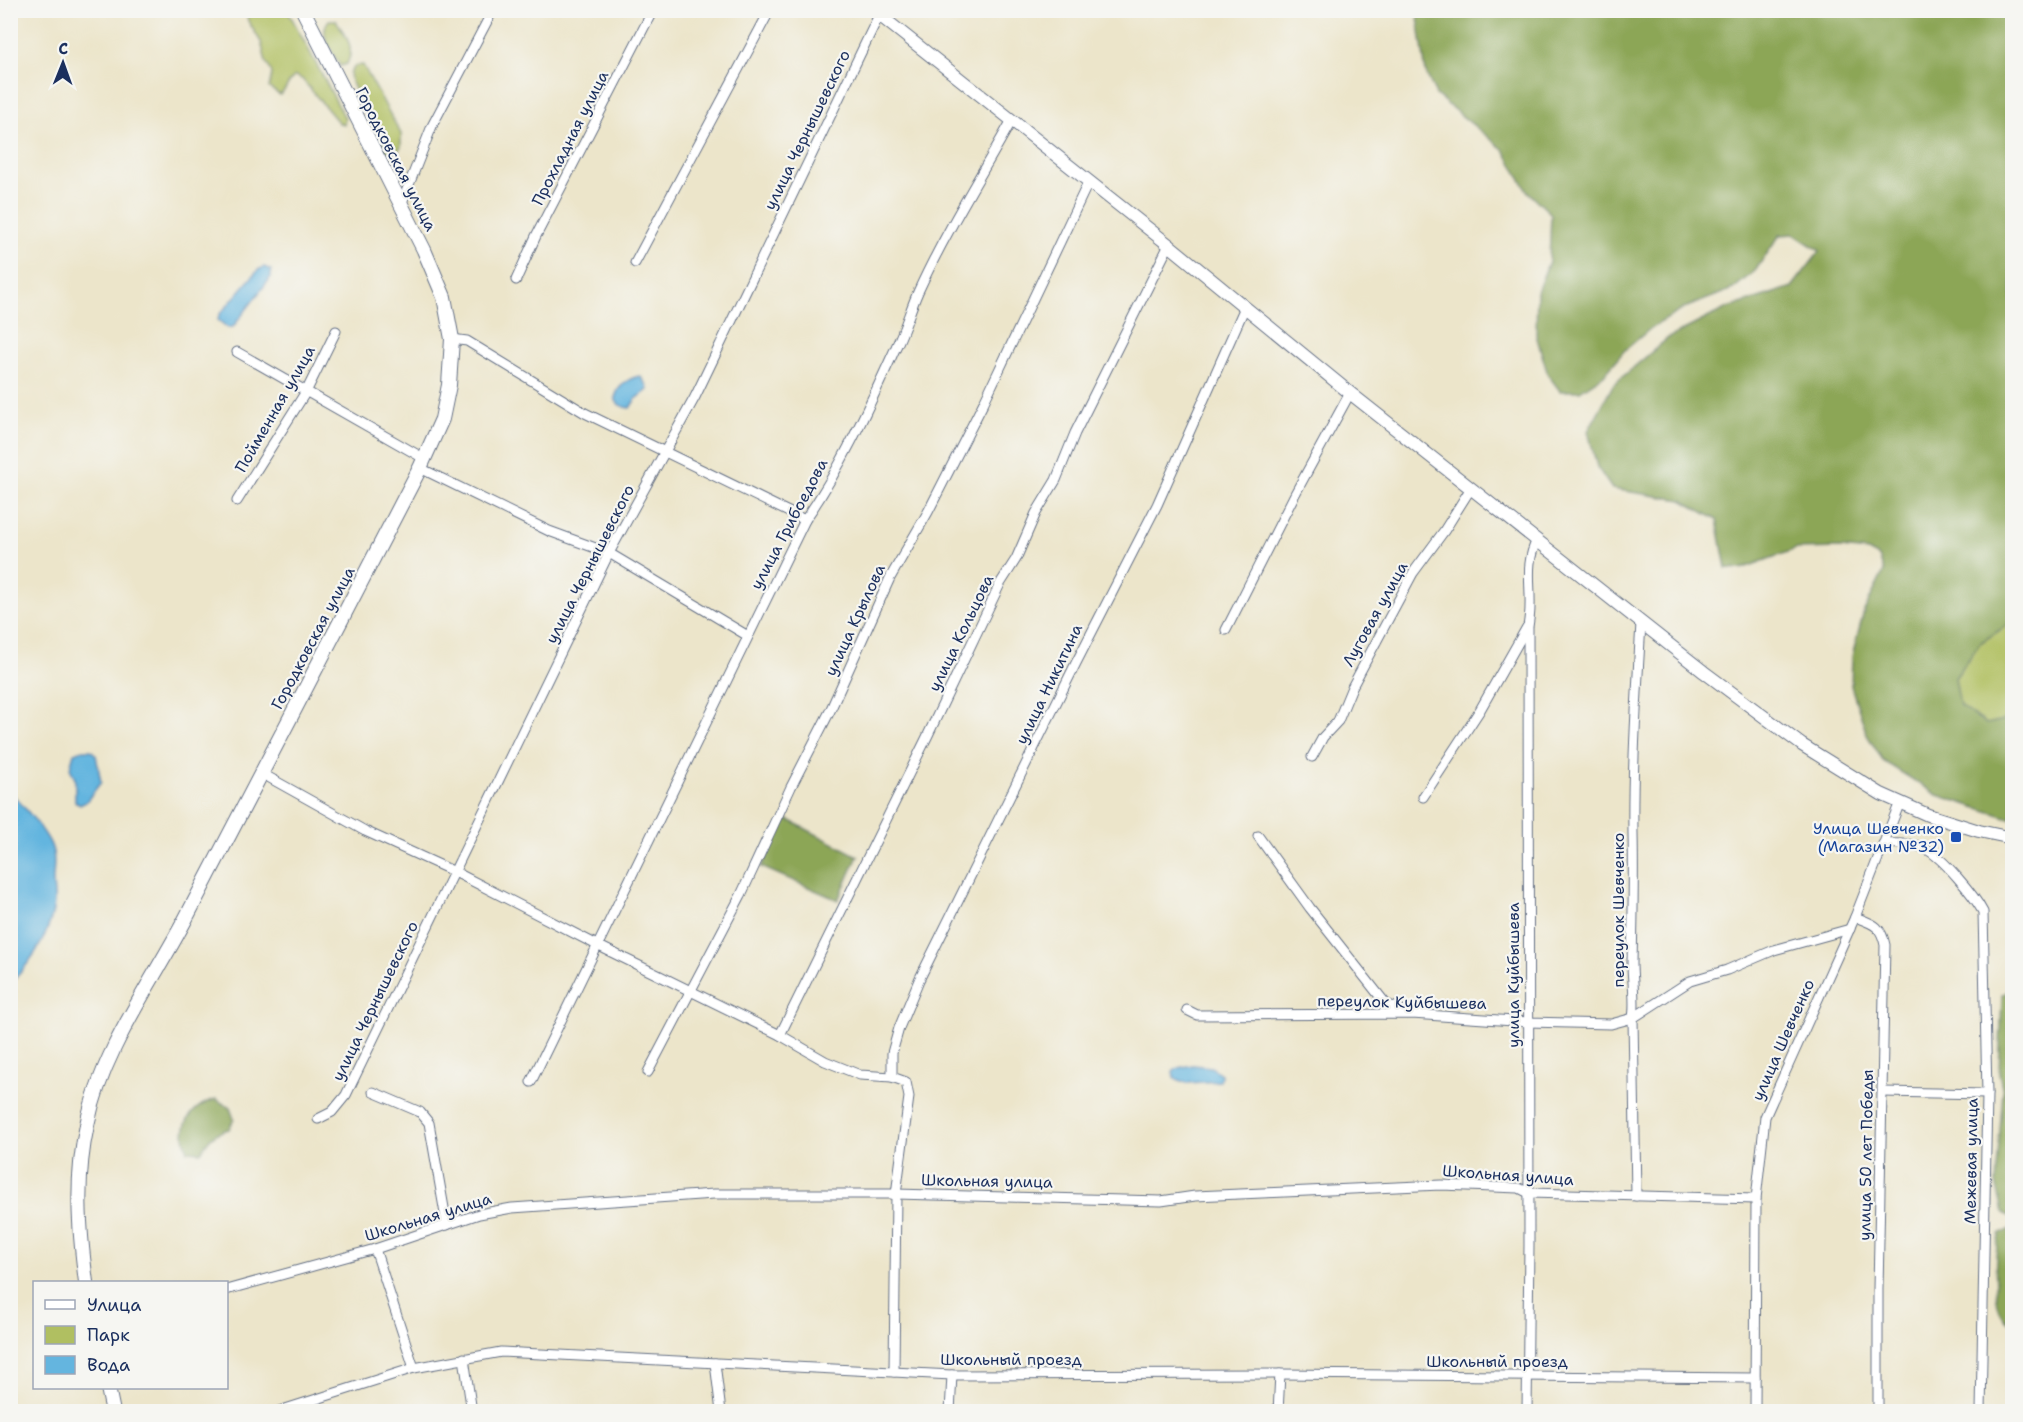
<svg xmlns="http://www.w3.org/2000/svg" width="2023" height="1422" font-family="'Shantell Sans',sans-serif">
  <style>
    .green { fill: #b0bf61; stroke: #667760; stroke-width: 1.5 }
    .forest { fill: #8ca657; stroke: #546a5a; stroke-width: 1.5 }
    .water { fill: #64b5df; stroke: #40729e; stroke-width: 1.5 }
    .lines { fill: none; stroke-linecap: round; stroke-linejoin: round }
    .minor-casing { stroke: #646f84; stroke-width: 11 }
    .tertiary-casing { stroke: #646f84; stroke-width: 14 }
    .secondary-casing { stroke: #646f84; stroke-width: 16 }
    .minor { stroke: #fff; stroke-width: 9 }
    .tertiary { stroke: #fff; stroke-width: 12 }
    .secondary { stroke: #fff; stroke-width: 14 }
    .transit-dot { fill: #1a4fb4; stroke: #f6f6f2; stroke-width: 2 }
    .labels { text-anchor: middle; dominant-baseline: central; stroke-width: 4.5; stroke-linejoin: round; paint-order: stroke }
    .street-label { font-size: 16px; fill: #1b2f5e; stroke: #f6f6f2 }
    .transit-label { font-size: 16px; fill: #164399; stroke: #f6f6f2; text-anchor: end }
  </style>
  <rect width="100%" height="100%" fill="#f6f6f2"/>
  <filter id="ink" filterUnits="userSpaceOnUse"><feTurbulence type="fractalNoise" baseFrequency=".0167" numOctaves="2"/><feDisplacementMap in="SourceGraphic" scale="12" xChannelSelector="R" yChannelSelector="G"/><feConvolveMatrix kernelMatrix="1 2 1 2 8 2 1 2 1" color-interpolation-filters="sRGB"/></filter>
  <filter id="wash" filterUnits="userSpaceOnUse"><feTurbulence type="fractalNoise" baseFrequency=".008" numOctaves="4" result="noise"/><feDisplacementMap in="SourceGraphic" scale="24" xChannelSelector="R" yChannelSelector="G"/><feGaussianBlur stdDeviation="1.35" result="paint"/><feColorMatrix in="noise" values="0 0 0 0 0 0 0 0 0 0 0 0 0 0 0 0 0 1.4 0 .05"/><feComposite in="paint" operator="in"/></filter>
  <g filter="url(#wash)">
    <rect width="100%" height="100%" fill="#ece5ca"/>
    <!-- green -->
    <g class="green">
      <path d="M246,11h42l57,107 -1,7 -5,-2 -37,-44 -7,-3c-7,5 -8,13 -15,19l-11,-7 3,-15 -6,-11 -5,-20 -13,-21z"/>
      <path d="M329,20h7c9,16 20,26 11,44l-7,2c-7,-14 -23,-33 -11,-46z"/>
      <path d="M363,65l38,69v13l-6,7 -10,-4 -34,-69 -1,-8 5,-7z"/>
      <path d="M2012,622v96l-25,6 -28,-18 -4,-28 25,-35z"/>
    </g>
    <!-- forest -->
    <g class="forest">
      <path d="M1417,11h595v611l-32,21 -25,35 5,28 27,18 25,-6v101l-75,-24 -54,-34 -16,-26 -16,-49 1,-30 12,-45 20,-40 -5,-14 -11,-6 -27,-3 -45,1 -55,20 -15,-1 -9,-48 -35,-20 -70,-11 -15,-22 -9,-36 25,-46 55,-47 57,-29 67,-22 28,-36 -26,-17 -14,1 -25,36 -22,18 -46,18 -36,21 -27,23 -20,24 -24,16h-20l-12,-16 -12,-40 1,-43 12,-31 2,-47 -23,-22 -24,-42 -68,-55 -10,-22z"/>
      <path d="M787,819l71,37 -20,44 -77,-33z"/>
      <path d="M2012,989v230l-9,-7 -7,-29 7,-92 -4,-18 3,-78z"/>
      <path d="M216,1099l14,9 4,11 -5,10c-15,4 -20,9 -28,23l-13,-1c-11,-24 3,-45 28,-52z"/>
      <path d="M2012,1228v96c-7,-4 -12,-10 -14,-19 -3,-15 -4,-57 2,-71z"/>
    </g>
    <!-- water -->
    <g class="water">
      <path d="M264,267l7,3v7l-38,50 -5,1 -10,-8 1,-5 39,-45z"/>
      <path d="M640,376l7,9 1,5 -13,10 -5,8c-28,-3 -10,-29 10,-32z"/>
      <path d="M83,750h8l5,5 5,27 -15,20 -6,3 -5,-3v-23l-5,-11 4,-15z"/>
      <path d="M11,793c11,11 37,41 41,55 4,12 1,21 1,32 0,8 2,16 1,23 -3,30 -23,59 -43,80z"/>
      <path d="M1193,1065l18,2 10,7 -1,7 -33,2 -13,-5 -1,-6 5,-4z"/>
    </g>
  </g>
  <g filter="url(#ink)">
    <g class="lines">
      <!-- minor casing -->
      <g class="minor-casing">
        <g id="minor">
          <path d="M401,205l31,-79 61,-116"/>
          <path d="M635,263l135,-253"/>
          <path d="M516,280l20,-44 117,-226"/>
          <path d="M452,339l15,2 118,72 220,107"/>
          <path d="M237,352l188,107"/>
          <path d="M420,468l129,63 60,22 139,83"/>
          <path d="M237,501l70,-111 29,-59"/>
          <path d="M1226,630l69,-136 55,-101"/>
          <path d="M1312,757l11,-20 15,-16 14,-34 61,-114 31,-42 27,-43"/>
          <path d="M261,773l104,58 90,41 142,73 183,90 45,26 35,14 32,2 14,5 3,15 -13,97 -2,178"/>
          <path d="M1423,797l57,-87 47,-83"/>
          <path d="M1258,836l52,72 76,96 21,8"/>
          <path d="M1883,844c14,0 30,-2 43,5 17,9 48,46 57,63l4,182 -6,318"/>
          <path d="M1855,917c18,7 26,8 30,28l-7,344v123"/>
          <path d="M1187,1010l10,5 215,-1 116,8 83,2 22,-6 57,-37 37,-11 47,-20 76,-21"/>
          <path d="M780,1035l148,-300 72,-151 16,-25 20,-46 20,-33 19,-47 94,-188"/>
          <path d="M648,1072l93,-177 50,-108 39,-76 60,-133 38,-66 55,-108 106,-223"/>
          <path d="M892,1077v-24l7,-25 20,-48 157,-317 81,-158 88,-198"/>
          <path d="M531,1082l274,-562c37,-53 64,-114 91,-173 9,-18 14,-37 22,-55 27,-59 62,-115 94,-172"/>
          <path d="M373,1092l47,20 9,11 18,102"/>
          <path d="M1883,1092l104,2"/>
          <path d="M318,1119l14,-7 14,-17 263,-542 86,-156 184,-382"/>
          <path d="M1636,1196l-3,-178c3,-17 -1,-37 -1,-55 1,-43 2,-86 1,-129 -1,-70 4,-141 8,-211"/>
          <path d="M375,1249l39,119"/>
          <path d="M226,1290l149,-41 104,-35 33,-6 202,-14h182l265,7 34,-5 246,-11 78,3 10,5 227,6"/>
          <path d="M464,1358l8,54"/>
          <path d="M715,1363l6,49"/>
          <path d="M276,1412l138,-44 87,-16 451,23 328,-1 475,4"/>
          <path d="M950,1412l2,-37"/>
          <path d="M1278,1412l2,-38"/>
          <path d="M1527,1412l2,-167 -1,-618c1,-7 2,-13 2,-20 1,-24 -5,-44 7,-67"/>
          <path d="M1755,1412l1,-213 9,-82 90,-200 45,-115"/>
        </g>
      </g>
      <!-- tertiary casing -->
      <g class="tertiary-casing">
        <path id="tertiary" d="M873,10l296,235 181,148 354,279 98,73 79,49 47,21 51,16 33,7"/>
      </g>
      <!-- secondary casing -->
      <g class="secondary-casing">
        <g id="secondary">
          <path d="M86,1282c-7,-53 -11,-103 1,-157 15,-75 64,-140 99,-207 79,-150 156,-300 234,-450l22,-49 7,-34 3,-46 -8,-42 -20,-47 -121,-240"/>
          <path d="M108,1388l5,24"/>
        </g>
      </g>
      <!-- minor -->
      <use href="#minor" class="minor"/>
      <!-- tertiary -->
      <use href="#tertiary" class="tertiary"/>
      <!-- secondary -->
      <use href="#secondary" class="secondary"/>
    </g>
  </g>
  <!-- markers -->
  <rect class="transit-dot" x="1950" y="831" width="12" height="12" rx="3"/>
  <g class="labels">
    <!-- street labels -->
    <g class="street-label">
      <text transform="translate(807 130) rotate(-64)">улица Чернышевского</text>
      <text transform="translate(570 138) rotate(-63)">Прохладная улица</text>
      <text transform="translate(396 159) rotate(63)">Городковская улица</text>
      <text transform="translate(275 409) rotate(-60)">Пойменная улица</text>
      <text transform="translate(789 524) rotate(-62)">улица Грибоедова</text>
      <text transform="translate(590 564) rotate(-63)">улица Чернышевского</text>
      <text transform="translate(1375 614) rotate(-61)">Луговая улица</text>
      <text transform="translate(855 620) rotate(-65)">улица Крылова</text>
      <text transform="translate(961 633) rotate(-64)">улица Кольцова</text>
      <text transform="translate(313 638) rotate(-62)">Городковская улица</text>
      <text transform="translate(1049 684) rotate(-64)">улица Никитина</text>
      <text transform="translate(1618 910) rotate(-90)">переулок Шевченко</text>
      <text transform="translate(1513 975) rotate(-90)">улица Куйбышева</text>
      <text transform="translate(375 1001) rotate(-64)">улица Чернышевского</text>
      <text transform="translate(1402 1002) rotate(1)">переулок Куйбышева</text>
      <text transform="translate(1783 1040) rotate(-66)">улица Шевченко</text>
      <text transform="translate(1866 1155) rotate(-89)">улица 50 лет Победы</text>
      <text transform="translate(1971 1161) rotate(-89)">Межевая улица</text>
      <text transform="translate(1508 1175) rotate(4)">Школьная улица</text>
      <text transform="translate(987 1181) rotate(1)">Школьная улица</text>
      <text transform="translate(428 1217) rotate(-17)">Школьная улица</text>
      <text x="1011" y="1359">Школьный проезд</text>
      <text x="1497" y="1361">Школьный проезд</text>
    </g>
    <!-- transit labels -->
    <g class="transit-label">
      <text x="1944" y="828">Улица Шевченко<tspan x="1944" dy="18">(Магазин №32)</tspan></text>
    </g>
  </g>
  <!-- margin -->
  <rect width="2023" height="1422" fill="none" stroke="#f6f6f2" stroke-width="36"/>
  <!-- legend -->
  <rect x="33" y="1281" width="195" height="108" fill="#f6f6f2" stroke="#9ea6b7" stroke-width="1.5"/>
  <rect x="45" y="1300" width="30" height="9" fill="#ffffff" stroke="#9ea6b7" stroke-width="1.5"/>
  <text x="87" y="1311" font-size="18" fill="#1b2f5e">Улица</text>
  <rect x="45" y="1326" width="30" height="18" fill="#b0bf61" stroke="#9ea6b7" stroke-width="1.5"/>
  <text x="87" y="1341" font-size="18" fill="#1b2f5e">Парк</text>
  <rect x="45" y="1356" width="30" height="18" fill="#64b5df" stroke="#9ea6b7" stroke-width="1.5"/>
  <text x="87" y="1371" font-size="18" fill="#1b2f5e">Вода</text>
  <!-- north arrow -->
  <g transform="translate(63 63) rotate(1)" stroke="#f6f6f2" stroke-width="4.5" paint-order="stroke">
  <path d="M0-4.5L10 22L0 15L-10 22Z" fill="#1b2f5e"/>
  <text y="-9" font-size="16" font-weight="bold" text-anchor="middle" fill="#1b2f5e">С</text>
  </g>
</svg>
